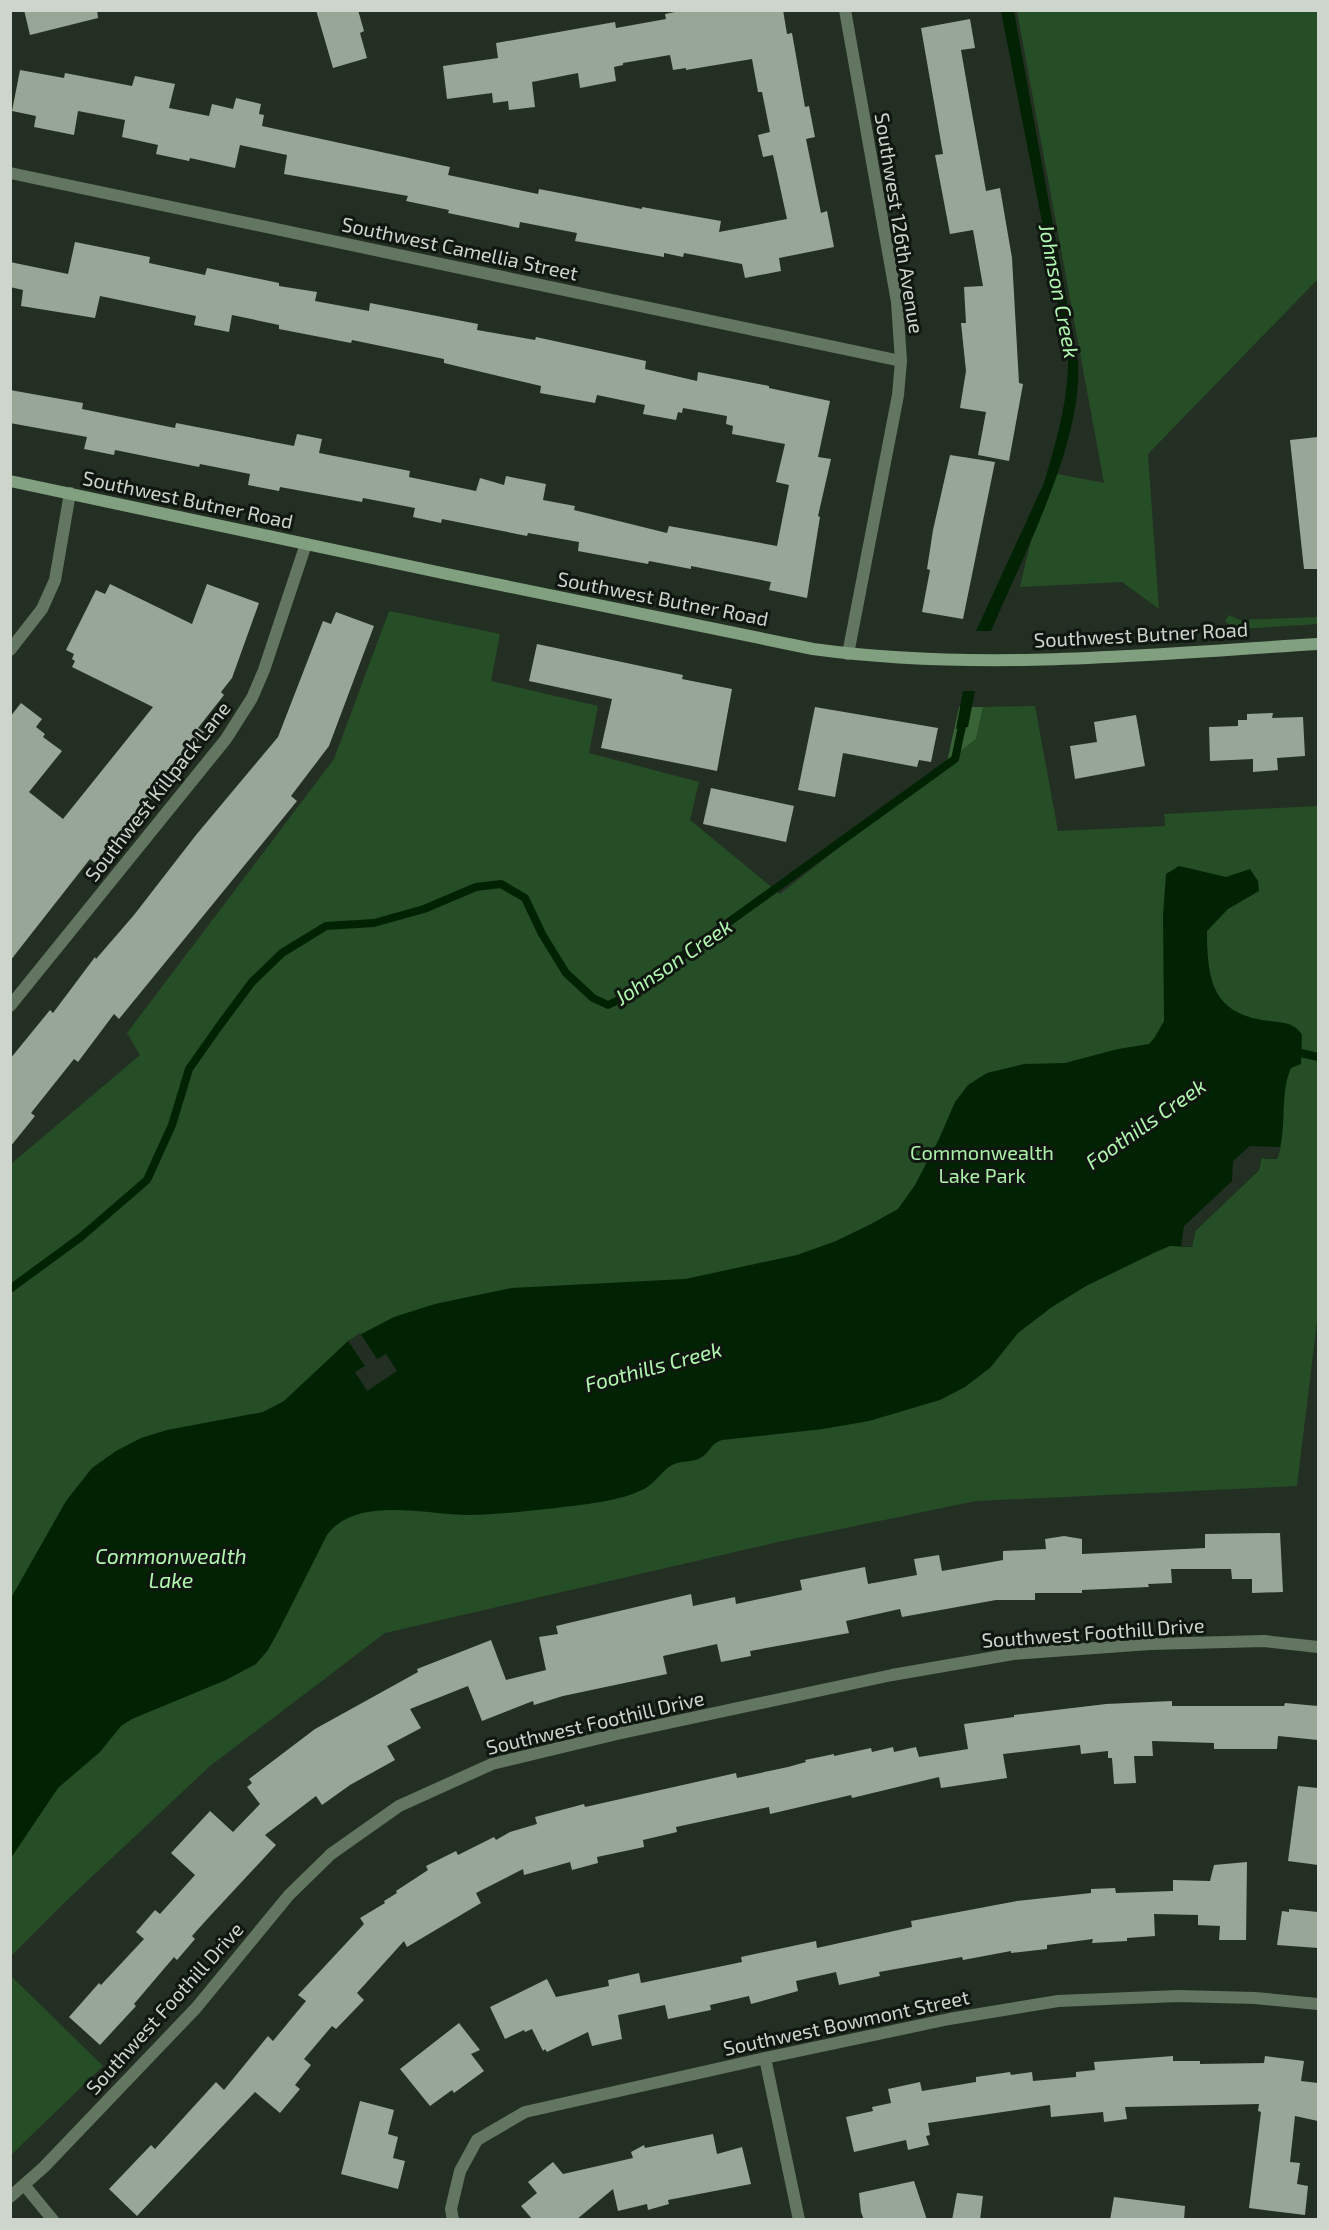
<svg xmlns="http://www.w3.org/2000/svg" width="1329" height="2230" font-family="'Exo 2',sans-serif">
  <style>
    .green { fill: #264e26 }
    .forest { fill: #376336 }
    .water { fill: #012303 }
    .pier { fill: #232f22 }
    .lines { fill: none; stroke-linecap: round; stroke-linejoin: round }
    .stream { stroke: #012303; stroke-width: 8 }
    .building { fill: #97a696 }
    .street { stroke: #627661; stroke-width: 12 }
    .secondary { stroke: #80a07f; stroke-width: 12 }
    .labels { text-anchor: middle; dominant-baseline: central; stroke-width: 6; stroke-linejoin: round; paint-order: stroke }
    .street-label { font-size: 20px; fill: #ced5cd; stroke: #101610 }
    .park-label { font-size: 20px; fill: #acf0a9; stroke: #101610 }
    .water-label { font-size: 21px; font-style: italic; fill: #b2f7b0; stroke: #101610 }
  </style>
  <rect width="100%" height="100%" fill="#232f22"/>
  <!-- green -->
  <g class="green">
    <path d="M1017,11h301v268l-170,175 11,155 -37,-27 -102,5 27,-115 57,11z"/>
    <path d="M389,611l111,23 -9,47 107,25 -9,47 110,29 -9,38 90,74 196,-155 7,-32 52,-1 23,125 107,-5 -1,-12 153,-8 1,507 -21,173 -321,15 -198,41 -393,91 -175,133 -145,136 -54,54v-792l129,-109 -13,-22 207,-274z"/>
    <path d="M1229,615l11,5 78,-3v7l-78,5 -9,-2 -6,-6z"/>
    <path d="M11,1976l92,90 -92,89z"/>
  </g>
  <!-- forest -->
  <path class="forest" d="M959,707h24l-7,32 -29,23z"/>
  <!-- water -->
  <g class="water">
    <path d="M1001,11h13l64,351c5,82 -55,193 -87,269h-15l68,-148c12,-41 25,-84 24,-127z"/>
    <path d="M963,691h12l-7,36 -12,2z"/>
    <path d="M1179,866l47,11 24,-8 8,12 1,10 -31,18 -21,22c0,51 6,84 63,90 13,2 24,1 32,14l-1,29 -10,4c-12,27 -3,61 -14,91l-16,-1 -2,12 -64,61 -3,16 -22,-1 -12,5 -72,35 -34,21 -34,26 -28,35 -25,19 -25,13 -71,21 -46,8 -101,11c-11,3 -12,12 -20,17 -8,6 -21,3 -30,8 -11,6 -16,18 -28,24 -26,13 -59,15 -88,19 -29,3 -58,7 -87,7 -42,0 -113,-20 -142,20l-48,95 -11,20 -12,14 -30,16 -94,39 -11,7 -21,26 -42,36 -47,70v-260l55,-97 26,-33 24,-17 25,-13 26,-8 96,-18 21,-11 64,-60 46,-24 41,-13 76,-16 174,-9 112,-24 39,-14 35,-17 27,-15 17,-24 24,-46 16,-37 13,-17 19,-12 37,-9 41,-1 53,-14 31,-5 6,-7 9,-16 -1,-105 3,-42z"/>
  </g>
  <!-- pier -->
  <g class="pier">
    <path d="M1250,1146l31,1 -4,12 -16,-1 -2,12 -64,61 -3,16 -11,-1 3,-20 48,-45 1,-20z"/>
    <path d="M360,1333l17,26 9,-5 11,17 -30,20 -12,-19 10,-6 -17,-25z"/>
  </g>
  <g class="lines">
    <!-- stream -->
    <g class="stream">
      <path d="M1293,1055l8,-2 17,4"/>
      <path d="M10,1289l71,-52 66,-57 25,-55 17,-56 31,-44 32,-43 30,-29 44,-27 48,-3 50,-14 52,-22 25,-3 24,14 17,36 24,39 27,25 15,7 17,-8 330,-238 9,-42"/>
    </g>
  </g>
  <!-- building -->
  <g class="building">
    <path d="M24,10h73l1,8 -68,17z"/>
    <path d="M316,10h42l6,21 -4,2 7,25 -34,10z"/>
    <path d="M685,10h98l4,24 5,-1 13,74 4,-1 6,31 -9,2 15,74 6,-2 7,36 -55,11 2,13 -36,7 -3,-14 -58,-11 -1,4 -19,-4v4l-89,-16 2,-8 -57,-11 -1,6 -71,-15 1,-3 -43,-9 2,-5 -124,-22 3,-19 -47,-10 -5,23 -45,-10 -1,3 -33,-7 2,-9 -36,-8 3,-17 -47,-9 -4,24 -40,-8 2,-11 -24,-5 8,-41 44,8 1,-5 67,13 3,-10 40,8 -6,24 40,8 3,-12 21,5 3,-11 25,6 -2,10 5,1 -2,11 188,41 -2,8 90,19 1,-5 103,20v-2l79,14 -2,11 68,-13 -14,-64 -10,2 -5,-22 12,-3 -8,-40h-4l-6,-33 -66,11v-2l-13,2 -3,-15 -47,8v2l-9,2 2,14 -36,7 -2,-15 -46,9 3,25 -26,3 -1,-9 -15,2 -1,-10 -45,6 -4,-33 55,-8 -2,-15 119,-21 1,6 50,-9 -1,-5z"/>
    <path d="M970,19l5,29 -14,2 8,46 17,95 14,-3 12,70 7,125 4,1 -14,77 -31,-6 8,-43 -26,-4 6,-37 -5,-48h5l-2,-36 19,-1 -10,-56 -23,4 -15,-79 8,-1 -22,-126z"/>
    <path d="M75,242l75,15 -1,6 56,12 2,-7 72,15v3l38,6 -2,9 54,10 1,-8 108,21 -1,6 58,10 1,-3 110,24 -1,8 52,12 1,-9 71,14v2l61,13 -12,56 13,2 -13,57 2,1 -13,81 -38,-8 2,-8 -80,-16v3l-42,-8 -1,3 -70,-13 1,-9 -51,-9 -1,3 -85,-17 -1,4 -28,-6 2,-9 -52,-10 -1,4 -82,-15 -1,4 -31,-6 2,-11 -50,-10 -1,3 -84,-17 -1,5 -30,-6 3,-12 -77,-14v-33l73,13 -1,6 93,19 1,-5 118,23 3,-12 25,5 -3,14 91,18 -1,6 67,14 4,-13 24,7 2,-9 40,8 -3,16 32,6 -1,4 93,23 2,-7 108,20 12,-61 -13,-3 9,-38 -53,-10 1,-8 -7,-2 1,-8 -44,-8 -1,5 -4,-1 -2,8 -33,-6 2,-9 -48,-10 -2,8 -55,-10 1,-7 -97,-23v-4l-92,-19 -1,3 -72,-14v-4l-47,-10 -3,17 -35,-7 2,-9 -96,-20 -5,22 -74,-12 2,-16 -13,-3v-25l58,12z"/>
    <path d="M1318,437v132h-14l-14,-129z"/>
    <path d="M950,455l45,7 -32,157 -41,-7 8,-42 -3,-1 6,-39z"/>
    <path d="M110,584l82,40 15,-40 52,19 -27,75 -11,14 3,3 -26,33 6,4 -10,15 -96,118 -8,-6 -80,102v-244l11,-14 21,16 -6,8 9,7 -2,3 19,14 -33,41 34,27 90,-112 -81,-40 3,-6 -3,-2 2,-5 -8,-4 30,-60 9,4z"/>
    <path d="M336,612l38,14 -45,120 -38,50 6,5 -178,218 -5,-5 -36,48 -4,-3 -43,54 4,3 -25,31v-88l40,-49 3,3 42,-56 1,2 38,-44 62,-80 82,-98 45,-116 8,3z"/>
    <path d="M537,644l146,31 -1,4 50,10 -15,82 -116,-23 11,-49 -83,-18z"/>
    <path d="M815,707l123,21 -7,34 -12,-2 -2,7 -74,-14 -8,44 -37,-7z"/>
    <path d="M1273,713l-1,5 31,-1 2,39 -28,2 1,12 -25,2v-13l-43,2 -1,-34 29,-1v-6h9v-6z"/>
    <path d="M1136,715l9,51 -70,13 -5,-33 27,-4 -3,-20z"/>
    <path d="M711,788l83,18 -8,36 -83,-18z"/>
    <path d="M1280,1533l3,59 -31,1v-14h-20l-1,-10h-60l1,14 -24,1 1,3 -67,3v3h-47v7h-39l-94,17 -2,-8 -54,12 3,12 -99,18 1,5 -30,6 -4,-18 -54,12 4,18 -104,22 -29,9 -1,-4 -51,20 -14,-35 -58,23 11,19 -34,18 8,14 -45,25 -28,20 -6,-9 -51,39 11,10 -66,71 -18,20 3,3 -18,21 -3,-3 -40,47 2,2 -36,39 -31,-28 30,-34 2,2 43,-46 -8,-7 19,-22 5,4 35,-39 -24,-22 39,-42 23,21 27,-28 -13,-17 5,-4 -3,-4 66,-50 103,-57 -1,-3 74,-29 15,40 40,-10 -7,-33 19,-3 -2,-8 135,-32 2,12 42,-9 1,7 66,-14 -2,-10 65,-13 3,17 49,-9 -3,-16 25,-4 3,16 61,-11v-9l43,-2 -1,-10 19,-3 18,3v15l123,-6v-14z"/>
    <path d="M1172,1701v5h112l1,-3 33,3v34l-40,-4 -1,13h-63v-6l-62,-2 1,15h-19l2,27 -22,1 -2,-26h-4v-7l-27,3 -1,-9 -77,9 4,24 -66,10 -2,-11 -87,21 -1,-3 -81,19 -1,-7 -93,20 1,5 -34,8 1,7 -47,10 1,6 -26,7 -2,-8 -46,13 -1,-6 -47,24 5,10 -74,44 -3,-6 -47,52 7,7 -28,29 -4,-3 -28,33 7,6 -16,20 5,4 -20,24 -25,-21 -118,124 -28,-27 42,-44 4,4 61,-67 8,8 44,-54 5,5 33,-40 -8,-6 66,-71 -4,-6 25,-15 -1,-2 13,-8 -1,-2 32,-21 -2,-4 30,-15 2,4 36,-18 2,3 14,-8 27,-8 -2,-7 49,-13 1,3 151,-34 1,5 51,-11 18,-5 -1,-2 29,-6v2l37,-8 1,4 21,-5 1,5 22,-5 3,10 49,-8 -4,-25 50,-7v-2l92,-11z"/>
    <path d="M1298,1786l20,2v77l-30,-4z"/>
    <path d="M1247,1862l-1,78h-27l1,-14 -22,-1v-10l-44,-1 1,22 -28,2v3l-35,2 1,-4 -46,6v4l-36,4v-2l-48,9 -1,-3 -83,15 1,4 -41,9 -3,-13 -40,9 2,10 -47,13 -2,-8 -39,9 1,5 -43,9 -3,-14 -47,10 4,24 -30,7 -4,-14 -41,20 -2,-3 -2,2 -11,-22 -7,3 -1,-2 -19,9 -15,-32 57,-28 9,18 53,-11 -1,-6 31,-7 2,10 101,-21 -1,-5 75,-16 1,7 95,-21 -1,-6 106,-20 74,-8v-4l24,-1 1,5 57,-2v-11l37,1 4,-16z"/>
    <path d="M1289,1909l29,3v36l-41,-3 5,-34 7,1z"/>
    <path d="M459,2023l21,27 -9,4 13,17 -30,22 -2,-3 -22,16 -30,-37z"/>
    <path d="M1173,2056v5h27v3l64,-1 1,-7 39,5 -3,20 17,2v38l-23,-5 -5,46 10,1 -3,21 11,2 -3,29 -56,-7 12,-96 -3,-1 1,-7 -134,3 2,12 -23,3 -1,-10 -52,5 -1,-12 -122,18 2,12 -4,1 3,9 -21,5 -2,-10 -52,12 -8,-35 27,-6 -1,-4 19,-4 -3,-14 32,-7 2,9 54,-9v-5l34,-5 1,3 21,-3 1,9 43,-4v-5l19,-2 -1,-8z"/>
    <path d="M360,2101l34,9 -6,24 10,3 -5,21 12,3 -7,28 -57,-15z"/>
    <path d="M713,2134l4,20 25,-7 9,37 -83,16 1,4 -21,6 -1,-6 -29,7 -5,-22 -37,31h-43l-12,-14 16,-13 -9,-11 25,-20 10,12 70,-16 -2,-6 13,-7 1,3z"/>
    <path d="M914,2181l13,39h-63l-3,-8 -2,-19z"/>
    <path d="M957,2193l26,3 -3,24h-28z"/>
    <path d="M1114,2197l71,9 -1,14h-74z"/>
  </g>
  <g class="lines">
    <!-- street -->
    <g class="street">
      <path d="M845,10l52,292 4,59 -3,34 -50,259"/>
      <path d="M10,173l891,188"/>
      <path d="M10,650l32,-41 13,-29 15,-87"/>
      <path d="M10,1006l216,-267 26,-41 12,-28 42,-126"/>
      <path d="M765,2058l34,162"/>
      <path d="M25,2186l28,34"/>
      <path d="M10,2197l34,-30 152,-159 93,-113 42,-41 68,-48 93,-42 125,-30 275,-59 121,-21 137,-10 114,-3 54,6"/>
      <path d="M453,2220l-2,-11 9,-38 17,-31 48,-28 240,-54 184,-39 109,-18 120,-5 77,2 63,6"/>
    </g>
    <!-- secondary -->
    <path class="secondary" d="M10,481l437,93 366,75c167,23 338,5 505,-5"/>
  </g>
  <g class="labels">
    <!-- street labels -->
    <g class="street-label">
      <text transform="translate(900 223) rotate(81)">Southwest 126th Avenue</text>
      <text transform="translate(460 248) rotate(12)">Southwest Camellia Street</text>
      <text transform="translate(188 499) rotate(12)">Southwest Butner Road</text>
      <text transform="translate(663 598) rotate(11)">Southwest Butner Road</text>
      <text transform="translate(1141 634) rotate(-3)">Southwest Butner Road</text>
      <text transform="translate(157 791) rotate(-52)">Southwest Killpack Lane</text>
      <text transform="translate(1093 1632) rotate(-4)">Southwest Foothill Drive</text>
      <text transform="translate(595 1722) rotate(-13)">Southwest Foothill Drive</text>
      <text transform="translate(164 2008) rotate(-48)">Southwest Foothill Drive</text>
      <text transform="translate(846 2022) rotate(-12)">Southwest Bowmont Street</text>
    </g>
    <!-- park labels -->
    <g class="park-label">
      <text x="982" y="1152">Commonwealth<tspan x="982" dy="23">Lake Park</tspan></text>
    </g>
    <!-- water labels -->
    <g class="water-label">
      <text transform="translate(1060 291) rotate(79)">Johnson Creek</text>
      <text transform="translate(673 961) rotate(-34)">Johnson Creek</text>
      <text transform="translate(1145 1123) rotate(-35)">Foothills Creek</text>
      <text transform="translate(653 1366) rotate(-15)">Foothills Creek</text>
      <text x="171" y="1555">Commonwealth<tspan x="171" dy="24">Lake</tspan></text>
    </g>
  </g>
  <!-- border -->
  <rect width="1329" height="2230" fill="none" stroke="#ced5cd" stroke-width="24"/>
</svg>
